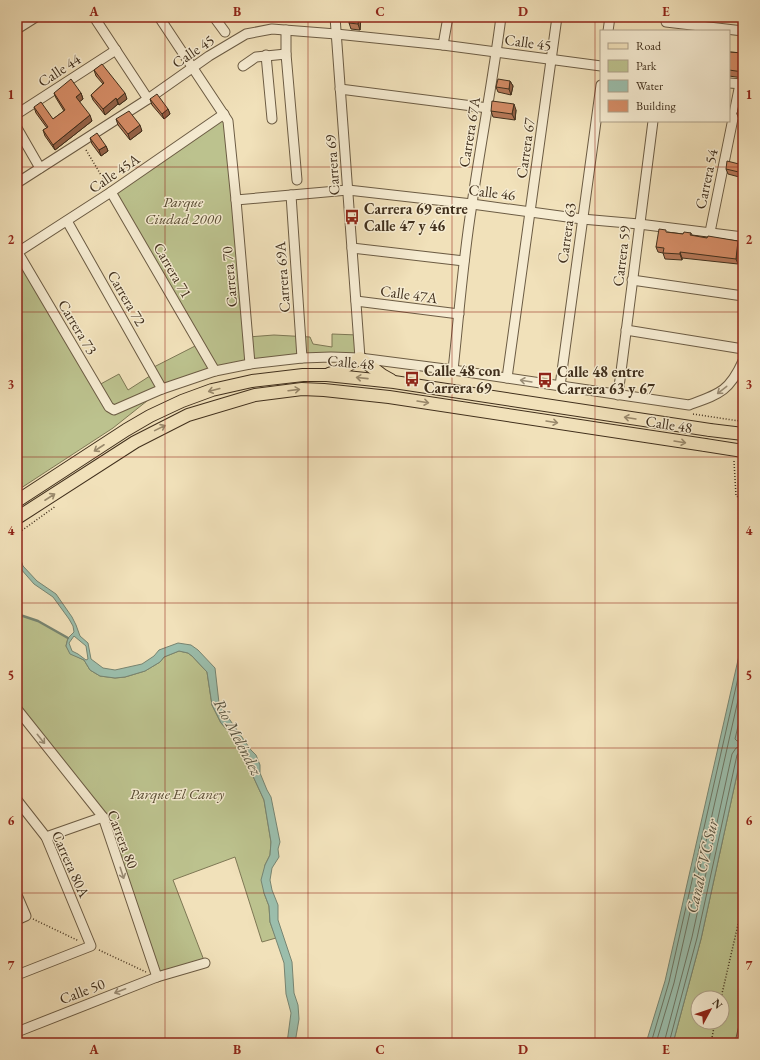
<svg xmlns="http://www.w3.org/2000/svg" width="760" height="1060" font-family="'EB Garamond',serif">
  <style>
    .green { fill: #bcc28e; stroke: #7e7855; fill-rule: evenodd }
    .water { fill: #9bbeac; stroke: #778572; fill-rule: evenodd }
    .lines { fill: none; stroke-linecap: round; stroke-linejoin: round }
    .shore { stroke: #6e7664; stroke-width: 1 }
    .stream { stroke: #778572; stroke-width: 2.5 }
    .minor-casing { stroke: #6c5c44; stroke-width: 11 }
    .major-casing { stroke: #402f1c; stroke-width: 14 }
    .path { stroke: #402f1c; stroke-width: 1.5; stroke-dasharray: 1 2; stroke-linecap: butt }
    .minor { stroke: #f6ecd2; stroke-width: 9 }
    .major { stroke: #f1e1ba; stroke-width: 12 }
    .major-bridge-casing { stroke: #402f1c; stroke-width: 14; stroke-linecap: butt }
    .major-bridge { stroke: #f1e1ba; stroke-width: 12 }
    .wall { fill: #b67858; stroke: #402f1c }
    .shaded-wall { fill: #946247; stroke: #402f1c }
    .building { fill: #d48c66; stroke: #402f1c }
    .oneway { stroke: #98886b }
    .oneway2 { stroke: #9b8e77 }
    .grid { fill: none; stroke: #8f2418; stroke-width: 1; stroke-opacity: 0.55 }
    .labels { text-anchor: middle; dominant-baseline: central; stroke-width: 3; stroke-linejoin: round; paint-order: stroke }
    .street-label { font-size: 15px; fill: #402f1c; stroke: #f6ecd2 }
    .park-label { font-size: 15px; font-style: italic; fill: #594c33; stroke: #f6ecd2 }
    .poi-label { font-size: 15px; font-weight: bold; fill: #402f1c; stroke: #f6ecd2; text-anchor: start }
    .water-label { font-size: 16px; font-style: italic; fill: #575340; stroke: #f6ecd2 }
    .neatline { fill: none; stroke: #8f2418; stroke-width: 1.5 }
    .grid-label { font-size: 13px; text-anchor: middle; font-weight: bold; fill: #8f2418 }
  </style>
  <rect width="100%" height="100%" fill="#f1e1ba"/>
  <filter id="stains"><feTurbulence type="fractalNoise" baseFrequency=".005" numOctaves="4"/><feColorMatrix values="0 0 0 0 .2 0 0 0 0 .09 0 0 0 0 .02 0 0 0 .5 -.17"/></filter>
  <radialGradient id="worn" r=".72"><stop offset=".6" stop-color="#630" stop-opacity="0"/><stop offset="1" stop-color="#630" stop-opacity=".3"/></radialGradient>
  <!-- green -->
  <g class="green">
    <path d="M224,114l24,223 26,-2 36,2 3,7 19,3v-13l26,1 2,23 -110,6 -88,25 -49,39 -95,62 -1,-2v-237l80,135 22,-12 9,16 25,-16 -3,-5 49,-25 -88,-152z"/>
    <path d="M17,614l21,7 30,17 -2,8 4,7 14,7 6,10 10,6 15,2 10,-1 20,-6 15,-9 4,-5 15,-6 9,2 4,3 15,16 5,33 9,18 10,11 13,21 5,4 3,7v8l12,26 7,42 -1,13 -5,10 -1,28 5,13 1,16 6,16 -14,4 -27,-85 -62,23 32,83 -48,14 -54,-160 -86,-108z"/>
    <path d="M743,747v283l-3,13h-67l28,-104zM698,998h24v24h-24z"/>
  </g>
  <!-- water -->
  <g class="water">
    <path d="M17,470l5,13 -5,22z"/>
    <path d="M17,549l6,17 14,15 19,13 16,23 4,8 4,11 8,7 3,16 12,9 12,2 27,-6 12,-8 5,-6 19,-7 13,2 7,5 17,18 4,35 4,7 28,40 5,5 4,10v8l7,17 4,7 9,45 -2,7 1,8 -7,11 -2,12 2,10 6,15v15l14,42 2,31 4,12 1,14 -4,24h-8l4,-30 -5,-19 -2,-31 -14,-41 -1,-16 -5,-13 -3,-13 4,-15 5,-10 1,-13 -7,-42 -12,-26v-8l-3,-7 -5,-4 -13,-21 -10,-11 -9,-18 -5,-33 -15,-16 -4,-3 -9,-2 -15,6 -4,5 -15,9 -20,6 -10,1 -15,-2 -10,-6 -6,-10 -14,-6 -4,-8 2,-8 6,-6 -1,-6 -4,-7 -16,-22 -19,-13 -14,-16 -3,-7zM74,636l12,10 2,13 -2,1 -8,-6 -6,-3 -3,-8z"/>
    <path d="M743,638v109l-42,192 -28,104h-27l19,-62z"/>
  </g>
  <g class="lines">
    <!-- shore -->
    <g class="shore">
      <path d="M743,705l-8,34 2,2 6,-1"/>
      <path d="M651,1043l18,-61 74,-326"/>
      <path d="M656,1043l18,-60 69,-305"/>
      <path d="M664,1043l28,-106 40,-183 4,-6 7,-2"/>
      <path d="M669,1043l28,-105 40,-183 2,-3 4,-1"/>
    </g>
    <!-- stream -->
    <path class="stream" d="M17,614l21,7 30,17"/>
    <!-- minor casing -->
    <g class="minor-casing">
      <g id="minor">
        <path d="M94,17l54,82"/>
        <path d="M159,17l69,104 8,79 14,164"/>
        <path d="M214,17l11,15"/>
        <path d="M335,17l25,341"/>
        <path d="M666,22l77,9"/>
        <path d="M17,29l19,-12"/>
        <path d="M286,30v24l11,126"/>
        <path d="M608,31l2,-14"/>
        <path d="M443,45l5,-28"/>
        <path d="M266,55l6,64"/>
        <path d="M243,66l13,-9 30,-3"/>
        <path d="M729,83l14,1"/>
        <path d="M340,89l148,19"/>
        <path d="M17,114l99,-64"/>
        <path d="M17,128l23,40"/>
        <path d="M17,183l131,-84 61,-43 37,-22 26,-5 64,5 107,11 158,21"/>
        <path d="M111,192l104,179"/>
        <path d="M291,195l11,163"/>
        <path d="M236,200l112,-10 124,14 110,15 57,5 104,13"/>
        <path d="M67,221l95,168"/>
        <path d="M710,232l30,-148"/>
        <path d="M352,248l112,13"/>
        <path d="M17,251l92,156 5,3 48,-21 53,-18 35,-7 52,-6 29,-1 29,1 93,12 236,35c30,-11 40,-13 54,-44"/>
        <path d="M18,252l93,-60 113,-78"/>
        <path d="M632,280l111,16"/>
        <path d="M356,301l103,13"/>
        <path d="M626,330l117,19"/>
        <path d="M453,370c6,-55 10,-111 19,-166 9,-63 21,-124 29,-187"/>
        <path d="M507,378l50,-361"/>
        <path d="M560,386l41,-301"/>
        <path d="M618,395l35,-274"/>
        <path d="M17,709l86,108 54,160"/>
        <path d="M17,800l29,37 45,109 -74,29"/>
        <path d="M46,837l57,-20"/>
        <path d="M17,895l9,21 -9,4"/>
        <path d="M17,1032l140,-55 48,-14"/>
        <path d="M740,1043l3,-13"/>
      </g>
    </g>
    <!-- major casing -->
    <g class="major-casing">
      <g id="major">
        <path d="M329,374l9,-3 22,-13 22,17 9,5"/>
        <path d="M17,501l109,-71 24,-14 32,-15 30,-11 40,-9 51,-6h24l67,7 316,48"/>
        <path d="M17,518l118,-76 53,-27 67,-20 47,-6 22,1 65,7 316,48"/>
      </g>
    </g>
    <!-- path -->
    <g class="path">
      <path d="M86,150l21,35"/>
      <path d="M693,414l46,7"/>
      <path d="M738,421l5,-22"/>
      <path d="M734,461l2,35 5,2 2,-15"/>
      <path d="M17,534l39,-28"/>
      <path d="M33,919l46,22"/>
      <path d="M99,950l47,22"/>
      <path d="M721,998l22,-95"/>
      <path d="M711,1043l4,-21"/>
    </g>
    <!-- minor -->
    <use href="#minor" class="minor"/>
    <!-- major -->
    <use href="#major" class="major"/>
    <!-- major-bridge casing -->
    <g class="major-bridge-casing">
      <g id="major-bridge">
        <path d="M710,430l33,4"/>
        <path d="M705,445l38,6"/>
      </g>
    </g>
    <!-- major-bridge -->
    <use href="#major-bridge" class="major-bridge"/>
  </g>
  <!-- wall -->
  <g class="wall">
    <path d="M361,17l-1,13 -9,-1 -2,-6z"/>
    <path d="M687,17h30l-1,4z"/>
    <path d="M729,52l14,1v25l-14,-2z"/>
    <path d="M94,70l33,29 -8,6 -1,-1 -13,11 -12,-15 -2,-5 12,-11 -7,-8z"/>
    <path d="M510,81l3,5 -2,9 -13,-3 -2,-5z"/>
    <path d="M743,90v31l-4,-1 -2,-6z"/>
    <path d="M54,93h27l2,6 -4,3 13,19 -37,29 -10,-14 -2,-6 4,-2 -11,-15 -2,-6 19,12 11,-8 -8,-13z"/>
    <path d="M150,99l18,10 2,5 -6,5 -12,-14z"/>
    <path d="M516,110l-1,10 -22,-3 -2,-6z"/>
    <path d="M116,119l26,12 -12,9 -12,-15z"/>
    <path d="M90,138l16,8 2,5 -7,5 -9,-12z"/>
    <path d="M743,165v13l-15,-4 -2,-5z"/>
    <path d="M667,232l16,2 8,-1 1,2 46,6 2,6 -2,17 -56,-6v2l-17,-1 -2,-6 -5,-1 -2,-5z"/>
  </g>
  <!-- shaded-wall -->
  <g class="shaded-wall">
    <path d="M359,17h2l-1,13 -2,-6z"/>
    <path d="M510,81l3,5 -2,9 -2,-6z"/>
    <path d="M81,93l2,6 -5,4 -2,-6z"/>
    <path d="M125,93l2,6 -8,6 -2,-5z"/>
    <path d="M116,98l2,6 -13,11 -2,-6z"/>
    <path d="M514,104l2,6 -1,10 -3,-6z"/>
    <path d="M168,109l2,5 -6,5 -2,-5z"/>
    <path d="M90,115l2,6 -37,29 -2,-5z"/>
    <path d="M140,125l2,6 -12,9 -2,-6z"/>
    <path d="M106,146l2,5 -7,5 -2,-6z"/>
    <path d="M738,241l2,6 -2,17 -2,-5z"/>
    <path d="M680,252l2,6v2l-2,-6z"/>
  </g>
  <!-- building -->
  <g class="building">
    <path d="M349,17h10l-1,7 -9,-1z"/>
    <path d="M729,52l14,1v19l-14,-2z"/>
    <path d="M102,64l23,29 -8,7 -1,-2 -13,11 -12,-14 13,-12 -10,-13z"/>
    <path d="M71,79l10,14 -5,4 14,18 -37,30 -10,-15 5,-3 -14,-20 7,-5 12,17 12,-9 -11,-17z"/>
    <path d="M498,79l12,2 -1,8 -13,-2z"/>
    <path d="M742,89l1,1v26l-6,-2z"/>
    <path d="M157,94l11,15 -6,5 -12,-15z"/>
    <path d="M492,101l22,3 -2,10 -21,-3z"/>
    <path d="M129,111l11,14 -12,9 -12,-15z"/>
    <path d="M97,133l9,13 -7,4 -9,-12z"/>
    <path d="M727,161l16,4v8l-17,-4z"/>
    <path d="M659,229l7,1v2l17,2 1,-2 7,1 -1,2 17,3 1,-2 30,5 -2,18 -56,-7v2l-17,-1 1,-5 -8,-1z"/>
  </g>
  <!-- one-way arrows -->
  <defs><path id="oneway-shaft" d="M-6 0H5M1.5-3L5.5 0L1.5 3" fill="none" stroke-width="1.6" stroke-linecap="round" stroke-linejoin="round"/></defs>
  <g class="oneway">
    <use href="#oneway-shaft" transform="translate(362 378) rotate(-174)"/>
    <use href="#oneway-shaft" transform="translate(214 390) rotate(165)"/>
    <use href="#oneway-shaft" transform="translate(294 390) rotate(-7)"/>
    <use href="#oneway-shaft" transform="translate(423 402) rotate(9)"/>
    <use href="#oneway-shaft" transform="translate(630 418) rotate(-171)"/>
    <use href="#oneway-shaft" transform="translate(552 422) rotate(9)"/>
    <use href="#oneway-shaft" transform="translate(160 428) rotate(-26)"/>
    <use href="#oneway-shaft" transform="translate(680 442) rotate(9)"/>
    <use href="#oneway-shaft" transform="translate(99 448) rotate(147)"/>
    <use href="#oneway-shaft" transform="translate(50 497) rotate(-33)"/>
  </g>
  <g class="oneway2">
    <use href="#oneway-shaft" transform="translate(526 381) rotate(-171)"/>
    <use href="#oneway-shaft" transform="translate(722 390) rotate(142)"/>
    <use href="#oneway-shaft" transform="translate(41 739) rotate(51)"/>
    <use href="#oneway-shaft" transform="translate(122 873) rotate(72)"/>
    <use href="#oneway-shaft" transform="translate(120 991) rotate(159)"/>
  </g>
  <!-- grid -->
  <path class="grid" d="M165,17v1026M308,17v1026M452,17v1026M595,17v1026M17,167h726M17,312h726M17,457h726M17,603h726M17,748h726M17,893h726"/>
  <!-- icons -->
  <defs>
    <g id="bus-bare" transform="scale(1.2)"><path d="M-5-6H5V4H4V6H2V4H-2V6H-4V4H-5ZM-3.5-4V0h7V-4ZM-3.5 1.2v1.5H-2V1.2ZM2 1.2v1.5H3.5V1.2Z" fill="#8f2418" stroke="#f6ecd2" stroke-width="2.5" paint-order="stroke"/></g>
  </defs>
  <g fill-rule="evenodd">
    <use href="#bus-bare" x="352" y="217"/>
    <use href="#bus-bare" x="412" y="379"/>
    <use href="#bus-bare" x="545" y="380"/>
  </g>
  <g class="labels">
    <!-- street labels -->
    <g class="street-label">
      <text transform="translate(528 42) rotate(8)">Calle 45</text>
      <text transform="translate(193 51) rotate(-34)">Calle 45</text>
      <text transform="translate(59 70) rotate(-33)">Calle 44</text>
      <text transform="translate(469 132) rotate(-81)">Carrera 67A</text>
      <text transform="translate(525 148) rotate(-82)">Carrera 67</text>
      <text transform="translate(332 165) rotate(-94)">Carrera 69</text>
      <text transform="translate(114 173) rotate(-34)">Calle 45A</text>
      <text transform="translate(706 179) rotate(-78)">Carrera 54</text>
      <text transform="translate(492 192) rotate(7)">Calle 46</text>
      <text transform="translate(566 233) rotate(-82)">Carrera 63</text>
      <text transform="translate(621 256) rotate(-83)">Carrera 59</text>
      <text transform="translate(173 270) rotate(60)">Carrera 71</text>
      <text transform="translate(229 277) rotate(-95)">Carrera 70</text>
      <text transform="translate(282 277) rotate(-94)">Carrera 69A</text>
      <text transform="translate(409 294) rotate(8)">Calle 47A</text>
      <text transform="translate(127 298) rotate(60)">Carrera 72</text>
      <text transform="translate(78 327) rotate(59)">Carrera 73</text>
      <text transform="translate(351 362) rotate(5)">Calle 48</text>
      <text transform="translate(669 424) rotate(9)">Calle 48</text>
      <text transform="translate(123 839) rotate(69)">Carrera 80</text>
      <text transform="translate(71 864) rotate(66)">Carrera 80A</text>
      <text transform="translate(82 991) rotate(-21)">Calle 50</text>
    </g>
    <!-- park labels -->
    <g class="park-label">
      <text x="183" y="201">Parque<tspan x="183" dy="17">Ciudad 2000</tspan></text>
      <text x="177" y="793">Parque El Caney</text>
    </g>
    <!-- poi labels -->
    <g class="poi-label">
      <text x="364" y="208">Carrera 69 entre<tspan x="364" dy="17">Calle 47 y 46</tspan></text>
      <text x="424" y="370">Calle 48 con<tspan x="424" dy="17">Carrera 69</tspan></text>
      <text x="557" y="371">Calle 48 entre<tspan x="557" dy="17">Carrera 63 y 67</tspan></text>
    </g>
    <!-- water labels -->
    <g class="water-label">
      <text transform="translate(238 737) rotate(62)">Río Meléndez</text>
      <text transform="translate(702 866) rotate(-77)">Canal CVC Sur</text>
    </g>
  </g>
  <!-- margin -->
  <rect width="760" height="1060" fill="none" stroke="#f1e1ba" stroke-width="44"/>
  <!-- legend -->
  <rect x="600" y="30" width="130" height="92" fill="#f6ecd2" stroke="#ada089"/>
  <rect x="608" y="43" width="20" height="6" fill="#f1e1ba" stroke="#ada089"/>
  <text x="636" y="50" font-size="12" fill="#402f1c">Road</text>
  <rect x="608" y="60" width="20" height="12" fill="#bcc28e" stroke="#ada089"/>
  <text x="636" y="70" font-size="12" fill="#402f1c">Park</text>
  <rect x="608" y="80" width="20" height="12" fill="#9bbeac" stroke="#ada089"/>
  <text x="636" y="90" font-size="12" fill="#402f1c">Water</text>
  <rect x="608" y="100" width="20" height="12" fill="#d48c66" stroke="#ada089"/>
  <text x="636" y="110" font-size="12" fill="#402f1c">Building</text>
  <!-- north arrow -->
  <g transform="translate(710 1010) rotate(50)"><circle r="19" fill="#f6ecd2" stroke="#ada089"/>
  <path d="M0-3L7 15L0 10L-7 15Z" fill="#8f2418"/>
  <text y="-6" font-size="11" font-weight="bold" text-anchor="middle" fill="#402f1c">N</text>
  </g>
  <rect x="22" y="22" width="716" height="1016" class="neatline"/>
  <g class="grid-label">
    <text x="94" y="16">A</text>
    <text x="237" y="16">B</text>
    <text x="380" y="16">C</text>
    <text x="523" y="16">D</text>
    <text x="666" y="16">E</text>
    <text x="11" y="99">1</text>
    <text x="749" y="99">1</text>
    <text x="11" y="244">2</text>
    <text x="749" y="244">2</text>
    <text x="11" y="389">3</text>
    <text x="749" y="389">3</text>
    <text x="11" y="535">4</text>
    <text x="749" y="535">4</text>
    <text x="11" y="680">5</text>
    <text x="749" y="680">5</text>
    <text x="11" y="825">6</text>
    <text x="749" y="825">6</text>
    <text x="11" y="970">7</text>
    <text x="749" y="970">7</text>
    <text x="94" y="1054">A</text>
    <text x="237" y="1054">B</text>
    <text x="380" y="1054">C</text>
    <text x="523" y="1054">D</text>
    <text x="666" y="1054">E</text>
  </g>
  <rect width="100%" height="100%" filter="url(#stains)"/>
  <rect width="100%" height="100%" fill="url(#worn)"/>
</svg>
